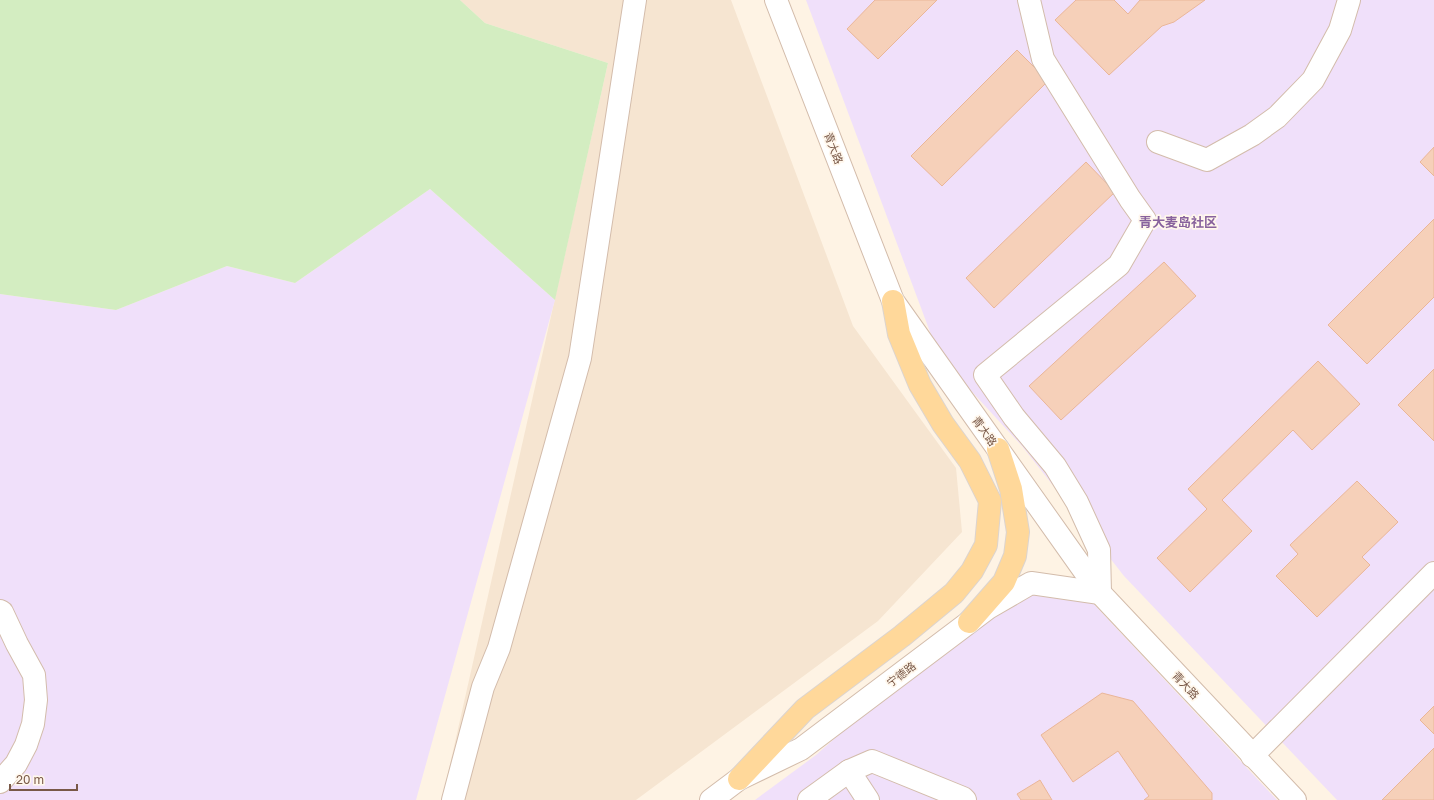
<svg xmlns="http://www.w3.org/2000/svg" width="1434" height="800" font-family="'Golos Text','Noto Sans SC',sans-serif">
  <style>
    .residential { fill: #f6e5d1 }
    .education { fill: #f0e0fa }
    .green { fill: #d3edc1 }
    .building { fill: #f6d0b9; stroke: #eab698 }
    .lines { fill: none; stroke-linecap: round; stroke-linejoin: round }
    .minor-casing { stroke: #d3bcab; stroke-width: 24 }
    .major-casing { stroke: #dcd4cf; stroke-width: 24 }
    .minor { stroke: #fff; stroke-width: 22 }
    .major { stroke: #ffd89a; stroke-width: 22 }
    .labels { text-anchor: middle; dominant-baseline: central; stroke-width: 3.5; stroke-linejoin: round; paint-order: stroke }
    .street-label { font-size: 11px; fill: #795847; stroke: #fff7ec }
    .quarter-label { font-size: 13px; font-weight: bold; fill: #88629d; stroke: #fff7ec }
  </style>
  <rect width="100%" height="100%" fill="#fef3e4"/>
  <!-- residential -->
  <path class="residential" d="M460,0h271l122,326 103,142 6,64 -84,89 -242,179h-194l166,-737 -123,-40z"/>
  <!-- education -->
  <g class="education">
    <path d="M806,0h628v800h-97l-213,-224 -102,-130 -83,-90z"/>
    <path d="M430,189l125,111 -139,500h-416v-506l116,16 111,-44 68,17z"/>
    <path d="M1034,593l56,7 187,200h-522l61,-45 44,-39 131,-105z"/>
  </g>
  <!-- green -->
  <path class="green" d="M0,0h460l25,23 123,40 -53,237 -125,-111 -135,94 -68,-17 -111,44 -116,-16z"/>
  <!-- building -->
  <g class="building">
    <path d="M875,0h62l-59,59 -31,-30z"/>
    <path d="M1076,0h38l14,14 12,-14h65l-31,22 -12,4 -53,49 -54,-55z"/>
    <path d="M1017,50l31,31 -106,105 -31,-30z"/>
    <path d="M1434,147v29l-14,-14z"/>
    <path d="M1086,162l29,30 -121,116 -28,-30z"/>
    <path d="M1434,219v78l-67,67 -39,-39z"/>
    <path d="M1164,262l32,34 -135,124 -32,-34z"/>
    <path d="M1318,361l42,43 -48,46 -19,-20 -71,70 30,31 -62,61 -33,-34 50,-49 -19,-20z"/>
    <path d="M1434,369v72l-36,-36z"/>
    <path d="M1357,481l41,41 -36,35 8,8 -53,52 -41,-41 22,-22 -8,-9z"/>
    <path d="M1102,693l31,8 79,92v7h-68l5,-4 -31,-45 -45,31 -32,-47z"/>
    <path d="M1434,706v28l-14,-14z"/>
    <path d="M1434,748v52h-52z"/>
    <path d="M1040,780l12,20h-31l-4,-6z"/>
  </g>
  <g class="lines">
    <!-- minor casing -->
    <g class="minor-casing">
      <g id="minor">
        <path d="M776,0l117,301 207,292 195,207"/>
        <path d="M1158,142l49,18 45,-25 25,-18 36,-37 27,-50 9,-30"/>
        <path d="M0,611l2,1 15,32 17,31 2,25 -3,24 -7,21 -10,19 -16,18"/>
        <path d="M1252,756l182,-183"/>
        <path d="M849,771l23,-10 91,37 2,2"/>
        <path d="M453,800l30,-113 16,-39 81,-290 55,-358"/>
        <path d="M711,800l28,-21 62,-30 187,-141 43,-25 69,10 -1,-43 -22,-48 -22,-36 -41,-49 -29,-42 134,-110 26,-45 -15,-21 -87,-140 -14,-59"/>
        <path d="M809,800l40,-29 19,29"/>
      </g>
    </g>
    <!-- major casing -->
    <g class="major-casing">
      <g id="major">
        <path d="M969,622l35,-40 11,-26 3,-24 -7,-43 -13,-40"/>
        <path d="M739,779l66,-70 97,-73 52,-43 18,-22 14,-26 4,-44 -20,-40 -27,-37 -23,-39 -21,-51 -6,-33"/>
      </g>
    </g>
    <!-- minor -->
    <use href="#minor" class="minor"/>
    <!-- major -->
    <use href="#major" class="major"/>
  </g>
  <g class="labels">
    <!-- street labels -->
    <g class="street-label">
      <text transform="translate(834 148) rotate(69)">青大路</text>
      <text transform="translate(985 431) rotate(55)">青大路</text>
      <text transform="translate(901 674) rotate(-37)">宁德路</text>
      <text transform="translate(1186 685) rotate(47)">青大路</text>
    </g>
    <!-- quarter labels -->
    <g class="quarter-label">
      <text x="1178" y="222">青大麦岛社区</text>
    </g>
  </g>
  <!-- scale -->
  <path d="M10 784v6h67v-6" fill="none" stroke="#795847" stroke-width="2"/>
  <text x="16" y="784" font-size="12" fill="#795847" stroke="#fff7ec" stroke-width="3" paint-order="stroke">20 m</text>
</svg>
